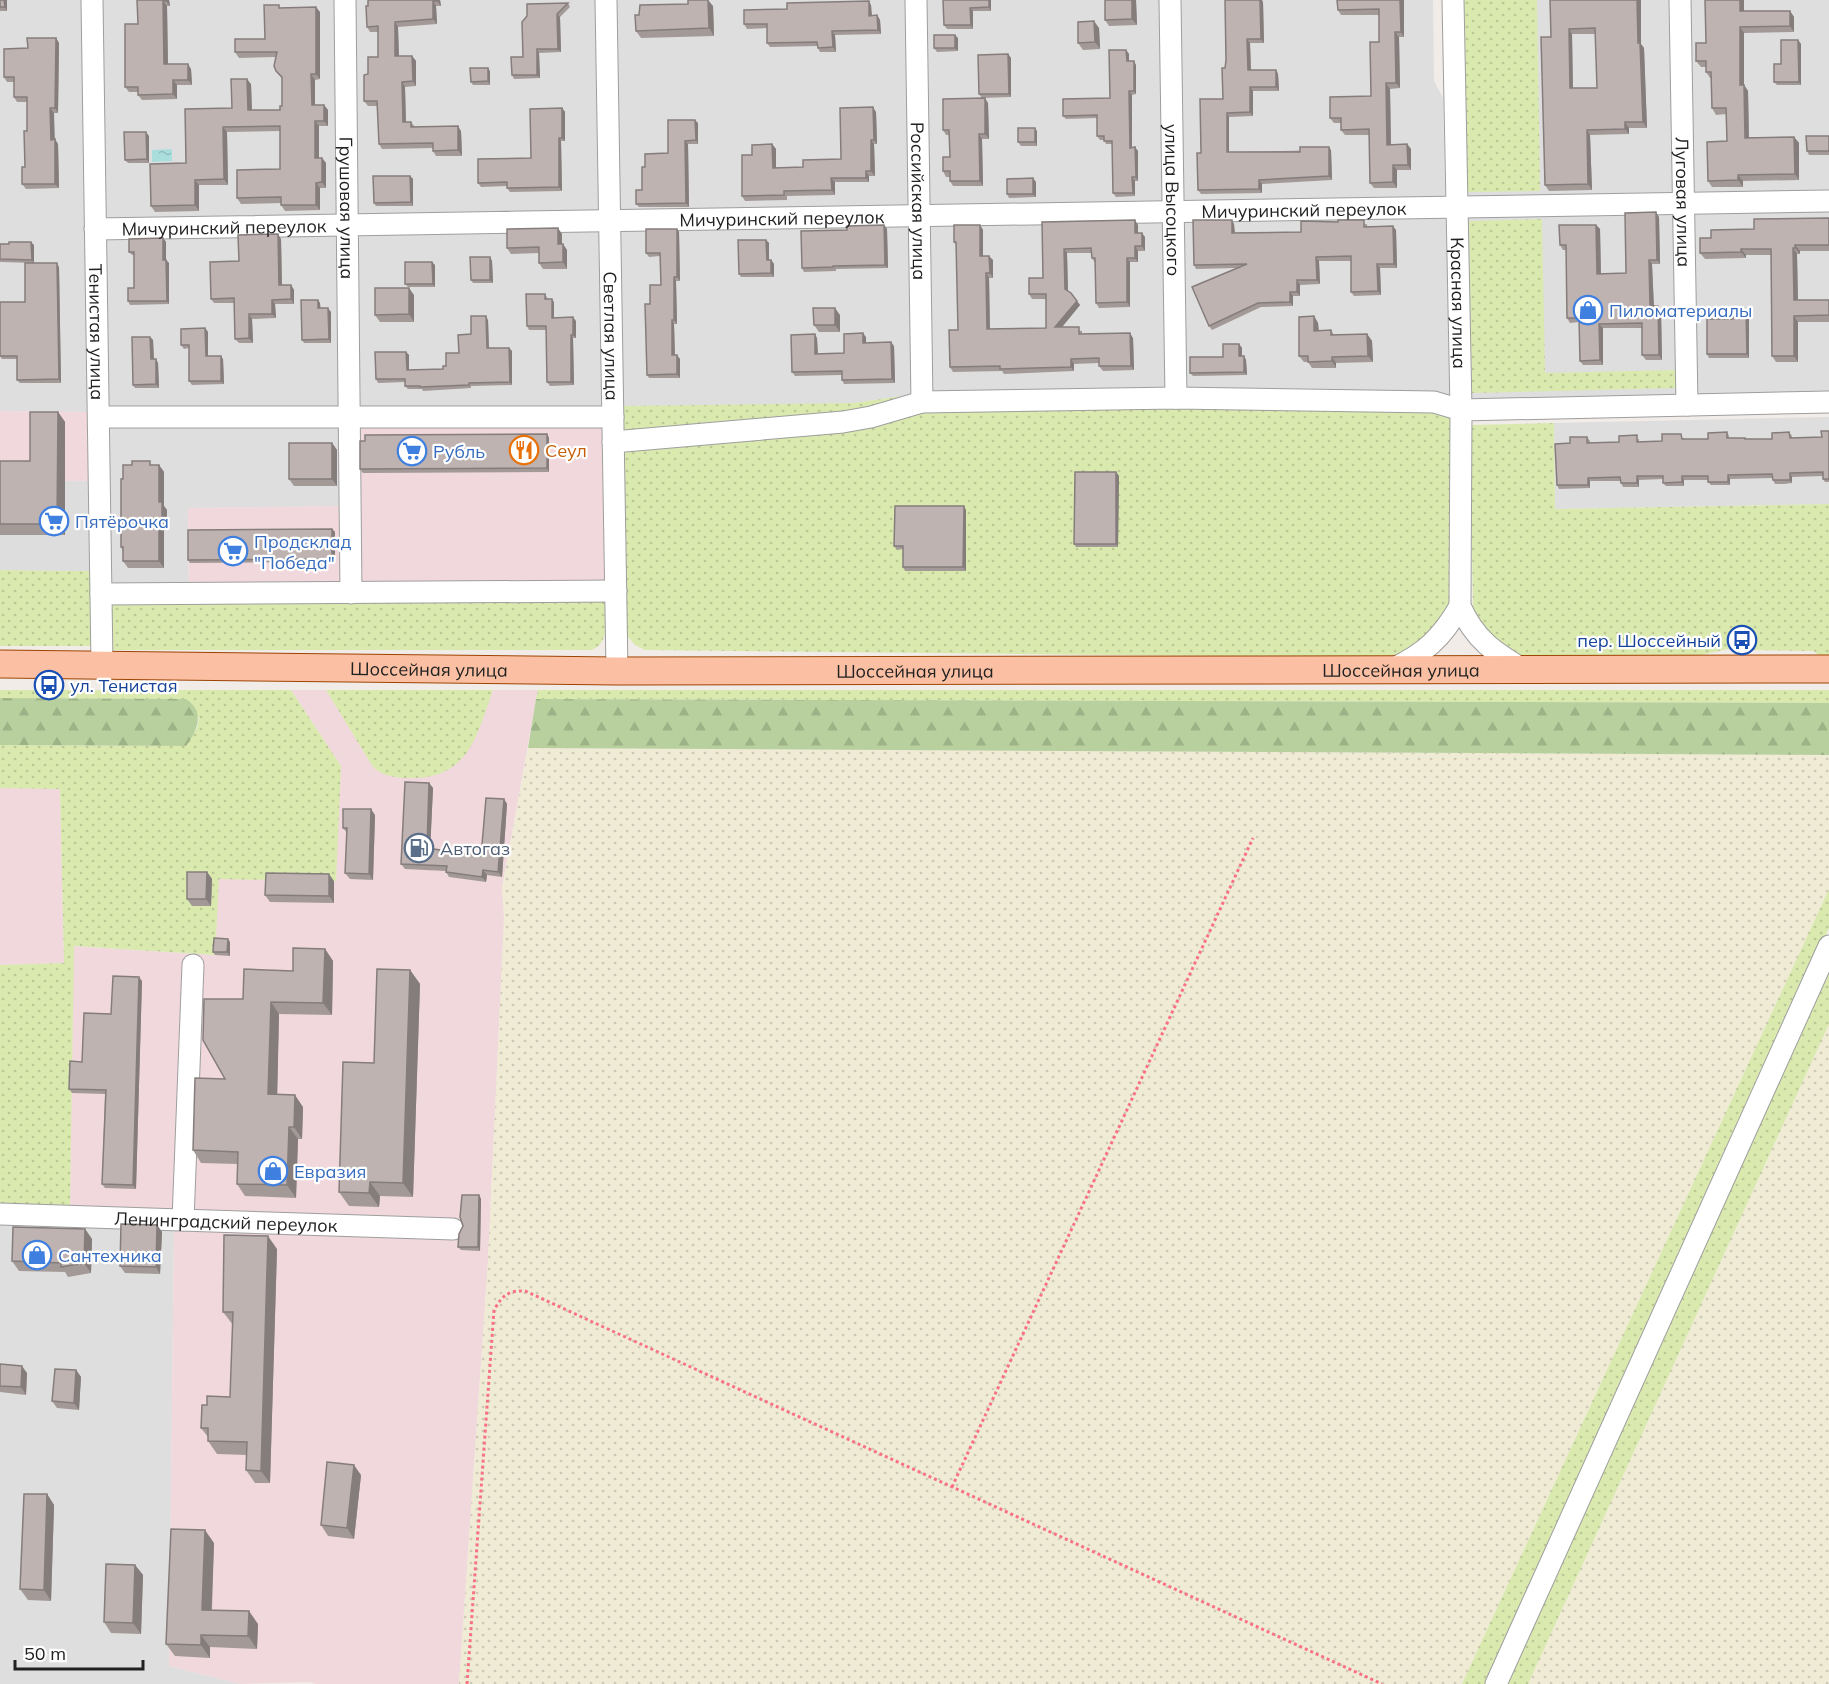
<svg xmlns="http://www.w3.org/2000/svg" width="1829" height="1684" font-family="Mulish,sans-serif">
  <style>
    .residential { fill: #dfdede }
    .commercial { fill: #f1d8dd }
    .farmland { fill: url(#farmland-dots) }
    .grass { fill: url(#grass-dots) }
    .forest { fill: url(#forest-firs) }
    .parking { fill: #ddd }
    .water { fill: url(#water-ripples) }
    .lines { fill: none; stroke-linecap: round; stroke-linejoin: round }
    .minor-casing { stroke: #9e9e9e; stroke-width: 23 }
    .major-casing { stroke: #9d4402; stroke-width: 29 }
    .path { stroke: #f97284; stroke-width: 3; stroke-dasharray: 3 3; stroke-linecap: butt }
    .minor { stroke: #fff; stroke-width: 21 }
    .major { stroke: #fbc0a3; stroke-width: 27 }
    .wall { fill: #a39a98; fill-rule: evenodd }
    .shaded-wall { fill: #857d7c }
    .building { fill: #beb3b1; stroke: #857d7c; stroke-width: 1.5; fill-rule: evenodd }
    .labels { text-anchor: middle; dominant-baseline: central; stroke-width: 4.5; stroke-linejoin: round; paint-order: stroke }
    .street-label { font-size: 18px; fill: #212121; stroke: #fff }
    .shop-label { font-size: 18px; fill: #366cbe; stroke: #fff; text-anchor: start }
    .food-label { font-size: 18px; fill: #c56008; stroke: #fff; text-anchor: start }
    .transit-label { font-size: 18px; fill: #164399; stroke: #fff; text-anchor: end }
    .service-label { font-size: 18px; fill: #4e5e75; stroke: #fff; text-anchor: start }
  </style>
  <defs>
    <pattern id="farmland-dots" width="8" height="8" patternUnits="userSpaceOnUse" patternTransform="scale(1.5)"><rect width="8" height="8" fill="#efebd4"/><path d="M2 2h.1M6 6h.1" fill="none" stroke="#cdc9b6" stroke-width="1.8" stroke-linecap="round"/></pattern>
    <pattern id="grass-dots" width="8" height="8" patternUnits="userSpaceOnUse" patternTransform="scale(1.5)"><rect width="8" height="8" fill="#daeaaf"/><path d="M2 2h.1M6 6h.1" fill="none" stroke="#bbc896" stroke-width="1.8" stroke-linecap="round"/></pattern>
    <pattern id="forest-firs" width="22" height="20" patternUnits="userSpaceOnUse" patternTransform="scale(1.5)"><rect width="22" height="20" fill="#b8d09d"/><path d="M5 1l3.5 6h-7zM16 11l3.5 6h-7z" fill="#9eb287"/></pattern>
    <pattern id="water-ripples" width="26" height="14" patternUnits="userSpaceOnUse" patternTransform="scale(1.5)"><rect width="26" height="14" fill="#a9dedd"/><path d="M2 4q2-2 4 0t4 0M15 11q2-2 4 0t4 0" fill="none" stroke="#91bebd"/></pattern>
  </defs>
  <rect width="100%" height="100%" fill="#f1ece8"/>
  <!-- residential -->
  <g class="residential">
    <path d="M0,0h83l8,412 -91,-1z"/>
    <path d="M102,0h1331l1,81 9,17 7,296 -297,-6 -224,4 -75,11 -508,103 -158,2 1,94h-80z"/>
    <path d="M1460,0h369v393l-363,8z"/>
    <path d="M1829,417v87l-274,5 -1,-86z"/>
    <path d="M0,1221l174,8 -5,437 72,18h-241z"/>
  </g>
  <!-- commercial -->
  <g class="commercial">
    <path d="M605,407l1,192 -417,3 -1,-94 157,-2v-97z"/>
    <path d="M0,411l91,1 2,159 -93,-1z"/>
    <path d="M291,690h247l-36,198 2,30 -16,343 -29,423h-143l-7,-2 -68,2 -72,-18 5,-437 -104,-22 3,-261 142,9 3,-76 123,-113z"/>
    <path d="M0,788h60l4,175 -64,2z"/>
  </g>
  <!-- farmland -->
  <g class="farmland">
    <path d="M528,748l1301,7v134l-367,795h-1003l29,-423 16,-343 -2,-30z"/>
    <path d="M1829,1024v660h-301z"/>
  </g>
  <!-- grass -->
  <g class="grass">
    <path d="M1464,0h73l3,191 -72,1z"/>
    <path d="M1542,219l3,154 131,-3 1,18 -205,5 -3,-172z"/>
    <path d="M1153,388l297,6 4,208 -11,19 -42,37 -756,-8 -10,-5 -8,-9 -7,-230 234,-3 75,-11z"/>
    <path d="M1554,423l1,86 274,-5v152h-10l-5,-5 -64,-1v-18h-18v16l-35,8 -168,1 -14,-3 -36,-29 -6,-17 -3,-183z"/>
    <path d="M0,570l93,1 1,75h-94z"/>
    <path d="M606,599c-1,17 5,45 -15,51h-479l-3,-4v-44z"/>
    <path d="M0,690h291l50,76 -5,115 -117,-2 -4,76 -141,-9 -4,261 -70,-3v-239l64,-2 -4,-174 -60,-1v-43l185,1 12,-18 2,-10 -13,-19 -186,-1z"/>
    <path d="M326,690h167c-16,45 -24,88 -81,88 -14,0 -28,-1 -39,-11z"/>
    <path d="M538,690h1291v13l-1293,-4z"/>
    <path d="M1829,889v39l-343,756h-24z"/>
    <path d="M1829,960v64l-301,660h-25z"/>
  </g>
  <!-- forest -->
  <g class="forest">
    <path d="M0,698l186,1c20,13 11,32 0,47l-186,-1z"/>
    <path d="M536,699l1293,4v52l-1301,-7z"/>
  </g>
  <!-- parking -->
  <path class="parking" d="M65,481h27l1,90 -93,-1v-36l64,1z"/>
  <!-- water -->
  <path class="water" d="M172,149v12l-20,1v-12z"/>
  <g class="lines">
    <!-- minor casing -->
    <g class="minor-casing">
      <g id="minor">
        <path id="s1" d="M92,0l10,664"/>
        <path id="s2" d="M345,0l6,593"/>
        <path id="s3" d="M606,0l11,671"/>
        <path id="s4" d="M916,0l6,402"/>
        <path id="s5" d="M1170,0l6,398"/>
        <path id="s6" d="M1453,0l8,410 -1,196c15,34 34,46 64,64"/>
        <path id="s7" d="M1680,0l7,405"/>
        <path id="s8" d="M95,229l1734,-28"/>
        <path d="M99,417h514"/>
        <path d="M613,442l230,-20 28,-5 51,-15 254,-4 258,4 27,8 368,-8"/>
        <path d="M101,594l515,-3"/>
        <path d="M1392,669c32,-15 50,-31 68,-63"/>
        <path id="s9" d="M0,1214l453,15"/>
        <path d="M183,1220l10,-255"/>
        <path d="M1496,1684l333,-738"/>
      </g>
    </g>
    <!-- major casing -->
    <g class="major-casing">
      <g id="major">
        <path id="s10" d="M0,664l617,7 1212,-2"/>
      </g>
    </g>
    <!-- path -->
    <g class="path">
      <path d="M952,1487l301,-649"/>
      <path d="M467,1684l27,-374c8,-14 14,-20 31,-19l857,393"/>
    </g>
    <!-- minor -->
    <use href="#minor" class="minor"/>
    <!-- major -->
    <use href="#major" class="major"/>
  </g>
  <!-- wall -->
  <g class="wall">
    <rect x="0" y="0" width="7" height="11"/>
    <path d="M137,0h32l1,6h-3l1,58 23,5 1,16h-15v14l-35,1 -4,-5v-3h-9l-4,-5 13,-63z"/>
    <path d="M368,0h72l1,6h-5l1,18 -39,3 1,29h13l4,5v25l-11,1 1,35h5l4,5 46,4 1,25h-26l-3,-5v-3l-51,1 -3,-5 -1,-38h-10l-4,-5 4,-27 10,-17v-25h-8l-3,-5z"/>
    <path d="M943,0h48v11h-18v18h-26l-3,-4z"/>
    <path d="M1136,0l1,25 -28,1 -4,-6z"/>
    <path d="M1404,0v37h-5l1,51 -10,1 1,55h16l4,5v21h-14v18h-23l-4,-5 -1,-48h-24l-4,-5v-7h-7l-4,-5 41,-22 8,-54v-27h-38l-3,-5z"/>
    <path d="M1550,0h91v44l3,4 3,80h-18v6l-39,1 2,55 -43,1 -4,-6 6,-148zM1572,34h24l1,54h-24z"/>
    <path d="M1263,2l1,41h-14l1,27h25l2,4 1,17h-26v25l-24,1v35l102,-2 1,30 -70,4v9l-61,1 -3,-4 3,-37 22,-54 2,-31z"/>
    <path d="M568,3l2,4 -10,10 1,35 -22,1 1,25 -26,1 -2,-4 11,-18 -1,-35z"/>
    <path d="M871,5l1,11 5,-1 3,5 1,14 -46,1 1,17h-16l-2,-4v-2l-48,1 -3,-4v-15l-20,1 -3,-5 43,-15z"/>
    <path d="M713,6l1,30 -73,2 -5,-7 3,-16z"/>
    <path d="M281,8l39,4v67l-5,1v25h9l4,5v16h-9v32h3l4,5v25h-6v22l-35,1 -4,-6v-2l-40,1 -4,-6 43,-29v-38l-53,1 1,53h-29v26l-44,1 -4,-6 100,-122 1,26h28l2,-4v-27l-6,-8v-14l-37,1 -4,-6 30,-13z"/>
    <path d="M1744,11h46l4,6v15l-50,1v52l4,6 1,46h45l5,6v37l-56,1v6h-31l-4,-6 19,-40 -1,-27 -10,1 -4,-7 -1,-30h-1l-4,-6v-5h-5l-5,-6z"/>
    <path d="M1099,28l1,21 -17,1 -5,-7z"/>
    <path d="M56,38l3,5 -1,70h-4v26l4,5 1,44 -33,1 -4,-5 3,-17 2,-36v-29h-10l-3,-5v-15h-7l-3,-5 24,-29z"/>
    <path d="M958,38v13l-21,1 -3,-4z"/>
    <path d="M1798,40l3,4v41h-24l-3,-3 7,-18z"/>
    <path d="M1126,50l3,4v7l7,4v29l-4,1v52l6,4v30h-3v15l-19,1 -3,-4 -1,-49h-6l-2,-4h-4l-3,-4v-18l-31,1 -3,-3 47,-18z"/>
    <path d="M1008,54l3,4v39l-29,1 -3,-4z"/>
    <path d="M490,71v14h-17l-2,-3z"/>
    <path d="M988,103l1,36h-7l1,47h-30l-3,-5v-4h-4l-3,-6 7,-14 -1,-22h-3l-3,-5z"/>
    <path d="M562,108l3,4v29h-4l1,50 -52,1 -3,-4v-2l-26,1 -3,-4 53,-25z"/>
    <path d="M876,112l1,32h-3l1,32h-6v6h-34v13l-48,1v4l-42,1 -3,-5 10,-41 20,-11 4,5v19l27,-1 38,-8z"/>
    <path d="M698,123v21h-10l1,63h-50l-3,-3 6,-14 3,-23 23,-14z"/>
    <path d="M1037,131v15h-16l-3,-4z"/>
    <path d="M149,136v27h-21l-3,-3z"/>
    <path d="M1829,136v19h-20l-2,-4z"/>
    <path d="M410,176l3,3v27h-37l-2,-3z"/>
    <path d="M1036,182v15l-27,1 -2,-4z"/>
    <path d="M1659,217l1,47h-8l2,42h4l3,5 1,49h-16l-4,-5v-27h-39v37h-20l-3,-4 -1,-39 -9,1 -3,-5 -1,-68h-3l-3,-5 36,-20 4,4 1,45 25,-1z"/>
    <path d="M1829,218v33h-29v3h-3l1,46h31v22h-31v40h-22l-4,-6 -1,-101h-25v3l-41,1 -5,-6 11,-15 43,-9z"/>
    <path d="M1042,222l96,3v8l7,4v14h-7v11h-8v45l-31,1 -3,-5 -1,-40 -3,-5 -1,-5h-24l1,38 12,14 -18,22 20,4v3l51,4 1,32 -31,1 -4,-5v-3l-25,1v7l-70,3 -2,-3 -49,1 -3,-5 8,-37 -2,-85 -2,-3 26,-17 3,5v26l10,4v18h-4l1,51 56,-1v-29h-14l-3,-5 14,-16z"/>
    <path d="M1234,224l1,9 66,-1 66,-8v2l29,4 1,38h-17l1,27 -27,1 -3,-4v-31h-32l1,23 -20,1v11h-7v10l-32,1 -49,23 -3,-4 27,-58 -40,1 -2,-4z"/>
    <path d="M884,225l3,4 1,39 -52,1v2l-32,1 -2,-4 45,-38z"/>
    <path d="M677,229l2,3 1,49h-4l1,43h-3l1,31 5,4v19h-31l-2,-3 14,-90 -1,-29 -11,1 -3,-4z"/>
    <path d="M562,234v10l5,6v19h-24l-4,-6v-10l-28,1 -4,-6z"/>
    <path d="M163,238l3,4v18l3,3v41l-39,1 -2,-4 6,-13v-33h-2l-3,-3z"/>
    <path d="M281,239l1,46h9l3,5v14h-19l1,14 -24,1 1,24h-14l-4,-4 -1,-36h-20l-3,-4 28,-38z"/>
    <path d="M766,240l3,3v17h2l3,4v13h-33l-2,-3z"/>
    <path d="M0,244l34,1v18l-34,-1z"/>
    <path d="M490,257l2,4 1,22h-20l-2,-3z"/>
    <path d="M435,265v22h-27l-3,-3z"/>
    <path d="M59,267l2,116h-41l-3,-3v-21h-15l-2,-3 25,-54z"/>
    <path d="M545,294l3,5 6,3v16l22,3v17h-3l1,47 -24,1 -3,-4 -1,-52h-17l-2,-4z"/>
    <path d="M414,295v27h-34l-5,-7z"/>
    <path d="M318,300l2,3v5l11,4v31h-27l-2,-3z"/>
    <path d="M840,315v17h-21l-5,-7z"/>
    <path d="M1749,315v43h-40l-2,-4 26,-35z"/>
    <path d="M1314,316l4,7 1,8 12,-1 3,5 33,-1 5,7 1,21 -37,1v5h-24l-4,-6h-4l-5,-6z"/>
    <path d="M488,320l1,28h20l3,3v34l-41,1v2l-48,3 -1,-2h-14l-3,-3v-4l-27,1 -2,-4 30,-27 3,3v15l34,-1 16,-16 12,-19z"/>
    <path d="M205,328l3,4v24l15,3 1,25 -32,1 -3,-4v-33l-5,1 -3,-4z"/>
    <path d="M150,337l3,3 1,19 4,4 1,25h-24l-2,-3z"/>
    <path d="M866,337v6l28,3 1,37 -51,1 -2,-4v-5l-47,1 -3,-4 25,-34 1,16 26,-1z"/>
    <path d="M1239,344l3,4v8h2l2,4 1,15 -54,1 -3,-3 33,-16z"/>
    <path d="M58,412l7,10v113h-65v-74h30z"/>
    <path d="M1829,431v51h-4l-2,-3v-3l-31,1v6l-8,1h-9l-2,-4v-2l-43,1v6h-19l-3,-3v-2h-24v6h-18l-3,-3v-4l-24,1v7h-16l-2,-4v-2h-31v7l-31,1 -2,-4 13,-42 17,-6 3,4v2l29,-1 20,-3v3l23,-1 22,-3v1h24l19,-7 2,4v2h16l1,1h26l17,-7 3,4v2l30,-1z"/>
    <path d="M547,434l2,4v34l-186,1 -3,-4z"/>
    <path d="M332,443l5,7v36h-43l-5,-7z"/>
    <path d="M153,465h6l5,7v34l3,4v20h-3v38h-36l-5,-7v-10l-2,-4 2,-68z"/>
    <path d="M1116,472l3,4 -1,71h-42l-2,-3z"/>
    <path d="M966,510v61h-61l-2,-4v-18l-6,1 -3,-4z"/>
    <path d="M332,529l3,3v30l-145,1 -2,-3z"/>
    <path d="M429,783l4,5 -3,61 51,7 23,-57 3,5 -5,73 -15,-2 -1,7 -37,-5 -3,-5v-1l-41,-2 -4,-5z"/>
    <path d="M375,815l-2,65 -23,-1 -5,-6 2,-40 -4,-5z"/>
    <path d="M207,872l5,7 -1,27h-19l-5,-7z"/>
    <path d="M334,881v22l-64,-1 -5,-7z"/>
    <path d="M230,942v14l-15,-1 -2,-3z"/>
    <path d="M325,949l8,12 -1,54 -53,-1 -2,80 26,13 -1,32h-4l-2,59 -51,-2 -8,-12v-20l-36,-1 -8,-13 32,-71 18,-80 50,-28z"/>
    <path d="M410,970l10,14 -7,213 -33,-1 -1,11 -30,-1 -10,-14 35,-129z"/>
    <path d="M142,981l-6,208 -31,-1 -3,-4 3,-90 -33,-1 -3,-4 13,-27 29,-48z"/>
    <path d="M479,1195l2,4 -1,52 -19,-1 -3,-3z"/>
    <path d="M157,1225l5,7 -2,42 -35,-1 -5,-7z"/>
    <path d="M85,1229l7,10 -1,34 -23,4 -3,-5 -46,-1 -7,-10z"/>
    <path d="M277,1249l-7,234h-15l-9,-13 1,-15 -30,-1 -9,-13v-4l-7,-9 6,-23 23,-8 3,-72 -10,-13z"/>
    <path d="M0,1364l27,9 -1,22 -26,-3z"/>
    <path d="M76,1370l5,7 -2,33 -22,-2 -5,-7z"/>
    <path d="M361,1475l-7,64 -26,-3 -7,-11z"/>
    <path d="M47,1494l7,11 -3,96 -23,-1 -8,-11z"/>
    <path d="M214,1543l-2,67 46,14 -1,25 -47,-2v11l-35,-2 -9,-12z"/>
    <path d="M135,1565l8,10 -2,59 -30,-1 -7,-11z"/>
  </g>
  <!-- shaded-wall -->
  <g class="shaded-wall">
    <path d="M4,0h3v11l-2,-4z"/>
    <path d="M166,0h3l1,6 -4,-5z"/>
    <path d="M437,0h3l1,6 -4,-5z"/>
    <path d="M708,0l5,6 1,30 -5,-8z"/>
    <path d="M989,0h2v11l-2,-4z"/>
    <path d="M1132,0h4l1,25 -5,-6z"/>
    <path d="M1260,0h2l1,2 1,41 -3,-4z"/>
    <path d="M1400,0h4v37l-3,-5z"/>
    <path d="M1637,0h4v44l3,4 3,80 -4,-6 -5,-79z"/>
    <path d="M1740,0h4v18l-4,-7z"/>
    <path d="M163,1l4,5 1,64 -4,-6z"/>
    <path d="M433,1l3,5 1,18 -4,-5z"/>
    <path d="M869,1l2,4 1,15 -3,-4z"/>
    <path d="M316,7l4,5v67l-4,-5z"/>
    <path d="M970,8l3,3v18l-2,-4z"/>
    <path d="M1790,11l4,6v15l-4,-6z"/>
    <path d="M557,14l3,3 1,35 -3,-3z"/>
    <path d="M877,15l3,5 1,14 -3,-4z"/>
    <path d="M1094,21l5,7 1,21 -5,-7z"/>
    <path d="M395,22l3,5 1,34 -4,-5z"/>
    <path d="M1740,27l4,6v52l4,6 1,53 -4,-6 -5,-53z"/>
    <path d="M1569,29l3,5 1,60 -3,-6z"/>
    <path d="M832,31l3,4 1,17 -3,-5z"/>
    <path d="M1395,32l4,5 1,51 -4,-5z"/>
    <path d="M955,35l3,3v13l-3,-3z"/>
    <path d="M56,38l3,5 -1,70 -3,-5z"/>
    <path d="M1247,39l3,4 1,31 -3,-4z"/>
    <path d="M1798,40l3,4v41l-2,-3z"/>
    <path d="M537,49l2,4 1,25 -3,-3z"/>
    <path d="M1126,50l3,4v11l-2,-4z"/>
    <path d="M1008,54l3,4v39l-2,-3z"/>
    <path d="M412,56l4,5v25l-3,-5z"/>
    <path d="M1134,61l2,4v29l-2,-3z"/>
    <path d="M188,64l3,5 1,16 -4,-5z"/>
    <path d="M488,68l2,3v14l-2,-4z"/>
    <path d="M1276,70l2,4 1,17 -3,-4z"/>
    <path d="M311,74l4,6v30l-3,-5z"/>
    <path d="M247,79l4,5 1,32 -4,-6z"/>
    <path d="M173,80l4,5v14l-4,-5z"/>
    <path d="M402,82l3,5 1,40 -3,-5z"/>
    <path d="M1386,83l4,6 1,61 -4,-5z"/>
    <path d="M1250,87l3,4v25l-3,-4z"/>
    <path d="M1129,91l3,4v56l-2,-3z"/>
    <path d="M985,98l3,5 1,36 -4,-5z"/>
    <path d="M324,105l4,5v16l-4,-5z"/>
    <path d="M873,107l3,5 1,32 -3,-4z"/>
    <path d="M50,108l4,5 1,31 -4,-4z"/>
    <path d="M562,108l3,4v29l-3,-3z"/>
    <path d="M1227,113l2,4v39l-2,-4z"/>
    <path d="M695,120l3,3v21l-2,-4z"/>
    <path d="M315,121l4,5v38l-4,-6z"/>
    <path d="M1625,122l4,6v6l-4,-5z"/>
    <path d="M458,126l3,5 1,25 -4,-6z"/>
    <path d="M223,127l4,5 1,53 -4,-6z"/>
    <path d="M1035,128l2,3v15l-2,-4z"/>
    <path d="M1587,130l3,5 2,55 -4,-6z"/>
    <path d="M146,132l3,4v27l-2,-4z"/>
    <path d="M979,134l3,5 1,47 -3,-5z"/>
    <path d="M1794,137l5,6v37l-4,-6z"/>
    <path d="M559,138l2,3 1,50 -3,-4z"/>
    <path d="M55,139l3,5 1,44 -4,-4z"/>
    <path d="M871,140l3,4 1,32 -4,-5z"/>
    <path d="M685,141l3,3 1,63 -3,-4z"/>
    <path d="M772,144l4,5v23l-3,-4z"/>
    <path d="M1407,144l4,5v21l-3,-5z"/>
    <path d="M1135,147l3,4v30l-2,-4z"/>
    <path d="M1329,147l2,3 1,30 -3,-4z"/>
    <path d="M322,158l4,5v25l-4,-6z"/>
    <path d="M1393,165l4,5v18l-4,-6z"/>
    <path d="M866,171l3,5v6l-3,-4z"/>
    <path d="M1738,175l5,6v6l-5,-7z"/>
    <path d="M410,176l3,3v27l-2,-4z"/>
    <path d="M1132,177l3,4v15l-2,-3z"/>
    <path d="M831,178l4,4v13l-3,-5z"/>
    <path d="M1033,178l3,4v15l-3,-3z"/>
    <path d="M195,180l4,5v26l-4,-6z"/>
    <path d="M1259,180l3,4v9l-3,-4z"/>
    <path d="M316,183l4,5v22l-4,-5z"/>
    <path d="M1656,212l3,5 1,47 -3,-4z"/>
    <path d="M1135,220l3,5v13l-3,-5z"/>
    <path d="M1232,220l2,4 1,13 -3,-4z"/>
    <path d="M884,225l3,4 1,39 -3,-3z"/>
    <path d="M980,225l3,5v30l-3,-4z"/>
    <path d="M1596,225l4,4 1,50 -4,-5z"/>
    <path d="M1393,226l3,4 1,38 -3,-4z"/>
    <path d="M558,228l4,6v16l-4,-6z"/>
    <path d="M677,229l2,3 1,49 -3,-4z"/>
    <path d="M1142,233l3,4v14l-3,-5z"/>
    <path d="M278,234l3,5 1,51 -3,-5z"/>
    <path d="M163,238l3,4v21l-3,-3z"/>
    <path d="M766,240l3,3v21l-2,-4z"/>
    <path d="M31,242l3,3v18l-2,-3z"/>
    <path d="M563,244l4,6v19l-4,-7z"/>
    <path d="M1795,245l5,6v3l-5,-6z"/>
    <path d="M1135,246l3,5v11l-3,-4z"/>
    <path d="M1793,248l4,6 1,52 -4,-6z"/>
    <path d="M1064,249l3,4 1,40 -3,-4z"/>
    <path d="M1741,249l5,6v3l-5,-6z"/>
    <path d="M989,256l4,4v18l-3,-5z"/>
    <path d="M490,257l2,4 1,22 -3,-3z"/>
    <path d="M1316,257l3,4 1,23 -3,-4z"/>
    <path d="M1127,258l3,4v45l-3,-5z"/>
    <path d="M166,260l3,3v41l-2,-3z"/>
    <path d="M771,260l3,4v13l-3,-4z"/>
    <path d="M1649,260l3,4 2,47 -4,-5z"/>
    <path d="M432,262l3,3v22l-2,-3z"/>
    <path d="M57,263l2,4 2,116 -2,-4z"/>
    <path d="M1377,264l3,4 1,27 -3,-4z"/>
    <path d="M986,273l3,5 1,56 -3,-5z"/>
    <path d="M674,277l2,4 1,43 -3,-4z"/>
    <path d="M1297,280l3,5v11l-3,-4z"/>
    <path d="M291,285l3,5v14l-3,-5z"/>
    <path d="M409,288l5,7v27l-5,-8z"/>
    <path d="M1290,292l3,4v10l-3,-4z"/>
    <path d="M552,299l2,3v19l-2,-3z"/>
    <path d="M272,300l3,4 1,14 -4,-4z"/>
    <path d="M318,300l2,3 1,9 -3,-4z"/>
    <path d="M1077,301l3,4 -22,27 -3,-5z"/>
    <path d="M1658,306l3,5 1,49 -3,-5z"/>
    <path d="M328,308l3,4v31l-2,-4z"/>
    <path d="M835,308l5,7v17l-5,-7z"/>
    <path d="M1746,312l3,3v43l-2,-4z"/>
    <path d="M249,314l3,5 1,24 -4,-5z"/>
    <path d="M486,316l2,4 1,32 -2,-4z"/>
    <path d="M1314,316l4,7 1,14 -5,-6z"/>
    <path d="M1794,316l4,6v40l-4,-6z"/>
    <path d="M573,317l3,4v17l-3,-3z"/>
    <path d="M672,320l2,4 1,35 -3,-4z"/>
    <path d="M1599,324l4,4v37l-3,-5z"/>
    <path d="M205,328l3,4v28l-2,-4z"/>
    <path d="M863,333l3,4v10l-3,-4z"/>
    <path d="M1130,333l3,5 1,32 -3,-4z"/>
    <path d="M815,334l2,4 1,20 -3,-4z"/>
    <path d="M1367,334l5,7 1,21 -5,-6z"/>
    <path d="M571,335l2,3 1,47 -3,-3z"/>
    <path d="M150,337l3,3 1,23 -3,-4z"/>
    <path d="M891,342l3,4 1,37 -3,-4z"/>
    <path d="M1239,344l3,4v12l-3,-4z"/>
    <path d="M509,348l3,3v34l-2,-3z"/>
    <path d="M406,352l3,3v19l-2,-4z"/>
    <path d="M677,355l3,4v19l-3,-4z"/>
    <path d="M221,356l2,3 1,25 -3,-3z"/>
    <path d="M1244,356l2,4 1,15 -3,-3z"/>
    <path d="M1332,357l4,6v5l-4,-7z"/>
    <path d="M156,359l2,4 1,25 -3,-4z"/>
    <path d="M1071,359l3,5v7l-3,-4z"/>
    <path d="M58,412l7,10v113l-8,-11z"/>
    <path d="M547,434l2,4v34l-2,-4z"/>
    <path d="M332,443l5,7v36l-5,-7z"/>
    <path d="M159,465l5,7v34l3,4v20l-5,-7 -3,-21z"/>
    <path d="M1116,472l3,4 -1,71 -2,-3z"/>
    <path d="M1790,473l2,4v6l-2,-3z"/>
    <path d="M1728,475l2,4v6l-2,-3z"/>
    <path d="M1637,476l2,4v7l-2,-4z"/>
    <path d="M1682,476l2,4v6l-2,-4z"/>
    <path d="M1588,478l2,3v7l-2,-3z"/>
    <path d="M964,506l2,4v61l-3,-4z"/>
    <path d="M159,523l5,7v38l-5,-7z"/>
    <path d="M332,529l3,3v30l-3,-3z"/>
    <path d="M429,783l4,5 -3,65 -3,-5z"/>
    <path d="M504,799l3,5 -5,73 -4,-5z"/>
    <path d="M371,809l4,6 -2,65 -4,-6z"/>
    <path d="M483,870l4,5 -1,7 -4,-5z"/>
    <path d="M207,872l5,7 -1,27 -5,-7z"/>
    <path d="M329,874l5,7v22l-5,-7z"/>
    <path d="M228,939l2,3v14l-3,-4z"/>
    <path d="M325,949l8,12 -1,54 -9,-12z"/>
    <path d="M410,970l10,14 -7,213 -10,-14z"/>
    <path d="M139,977l3,4 -6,208 -3,-4z"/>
    <path d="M271,1002l8,12 -2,92 -9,-12z"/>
    <path d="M295,1095l8,12 -1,32 -8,-12z"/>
    <path d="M289,1127l9,12 -2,59 -9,-13z"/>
    <path d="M370,1182l10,14 -1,11 -10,-14z"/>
    <path d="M479,1195l2,4 -1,52 -2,-4z"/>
    <path d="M157,1225l5,7 -2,42 -4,-7z"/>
    <path d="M85,1229l7,10 -1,34 -7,-10z"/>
    <path d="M268,1236l9,13 -7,234 -9,-12z"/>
    <path d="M22,1366l5,7 -1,22 -5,-8z"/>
    <path d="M76,1370l5,7 -2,33 -5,-7z"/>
    <path d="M354,1465l7,10 -7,64 -7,-11z"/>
    <path d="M47,1494l7,11 -3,96 -7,-11z"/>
    <path d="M205,1530l9,13 -3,79 -9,-12z"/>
    <path d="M135,1565l8,10 -2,59 -8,-11z"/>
    <path d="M249,1611l9,13 -1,25 -9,-13z"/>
    <path d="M201,1635l9,12v11l-9,-13z"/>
  </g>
  <!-- building -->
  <g class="building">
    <path d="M0,0h4l1,7h-5z"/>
    <path d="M137,0h29v1h-3l1,63h24v16h-15v14l-35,1v-8h-13v-63h13z"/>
    <path d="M368,0h69v1h-4v18l-38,3v34h17l1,25 -11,1 1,40h8v5l47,-1v24l-25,1v-8l-54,1 -2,-43h-13v-26l4,-1v-17h10v-31l-11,1 -1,-21h2z"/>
    <path d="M688,0h20l1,28 -73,3 -1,-16h4l1,-10 48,-1z"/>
    <path d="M943,0h46v7l-19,1 1,17h-27z"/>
    <path d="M1105,0h27v19l-27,1z"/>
    <path d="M1225,0h35l1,39h-14l1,31h28v17h-26v25l-23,1v39h73v-5h29v29l-70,4v9l-61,1 -1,-37h4l-1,-54h23l-1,-31h3l1,-8z"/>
    <path d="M1337,0h63l1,32h-6l1,51h-10l1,62 20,-1 1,21h-15v17l-23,1 -1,-54 -28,1v-12h-11v-21l41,-1 -1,-54h9v-33l-41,1z"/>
    <path d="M1550,0h87l1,43h2l3,79h-18v7l-38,1 1,54 -43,1 -4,-148h10zM1595,28l2,60h-27l-1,-59z"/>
    <path d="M1705,0h35v11h50v15l-50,1v58h4l1,53 49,-1 1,37 -57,1v5l-30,1 -1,-39 20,-1 -1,-33h-14l-1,-36h-5v-11h-10v-18h10z"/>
    <path d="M869,1v15l8,-1 1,15 -46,1 1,16 -15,1 -1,-6 -50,1v-19h-23v-14l43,-1v-6z"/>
    <path d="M568,3l-11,11 1,35h-21v26h-25l-1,-18h12l-1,-35 5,-6v-12z"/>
    <path d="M264,5h15v3l37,-1v67h-5l1,31h12v16h-9v37h7v24l-6,1v22h-35v-8l-44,1v-28l43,-1v-43l-57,1 1,52 -29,1v25l-44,1 -1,-42 36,-1 -1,-54 47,-1 -1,-29h16l1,31h32v-4h2v-29l-6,-6 -2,-5 3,-14h-42v-13h30z"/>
    <path d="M1094,21l1,21 -17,1v-21z"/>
    <rect x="934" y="35" width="21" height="13"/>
    <path d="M27,38h29l-1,70h-5l1,32 4,-1v45h-33v-17h3l-1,-36h3v-34h-13v-20h-10v-28l24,-1z"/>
    <path d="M1781,40h17l1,42h-25v-18h7z"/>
    <path d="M1109,50h17l1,11h7v30h-5l1,57 5,-1 1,30h-4l1,16h-20l-1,-52h-8v-5h-7v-21l-34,1v-17l47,-1z"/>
    <path d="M1008,54l1,40h-30l-1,-39z"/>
    <path d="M470,68h18v13l-17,1z"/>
    <path d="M985,98v36h-6l1,47h-30v-10h-7v-14h7l-1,-27h-6v-31z"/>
    <path d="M873,107l1,33h-3v31h-5v7h-35l1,12 -48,1v4l-42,1v-41h10v-10l20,-1 1,24 30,-1v-7l38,-1 -1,-51z"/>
    <path d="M562,108v30h-3v49l-52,1v-6l-29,1v-24l53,-1 -1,-49z"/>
    <path d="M668,120h27l1,20 -11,1 1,62 -50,1v-14h6v-23h3v-13l23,-1z"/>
    <rect x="1018" y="128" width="17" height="14"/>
    <path d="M124,132h22l1,27 -22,1z"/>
    <path d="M1806,136h23v15h-22z"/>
    <path d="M373,176h37l1,26 -37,1z"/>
    <path d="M1033,178v16h-26v-15z"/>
    <path d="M1656,212l1,48h-8l1,46h8l1,49h-17v-32l-43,1 1,36 -20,1 -1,-43h-12l-1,-73h-6l-1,-20h37l1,49 29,-1 -1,-60z"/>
    <path d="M1829,218v27h-34v3h-2l1,52h35v15l-35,1v40h-22l-1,-107h-30v3l-41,1v-15h11v-8l43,-1v-10z"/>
    <path d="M1135,220v13h7v13h-7v12h-8v44l-31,1 -1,-45h-3l-1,-10 -27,1 1,40 6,4 6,8 -22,26h24v7l51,-1 1,33h-32v-8l-28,1v8l-71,2v-3l-50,1 -1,-37h9l-2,-88h-2v-17h26v31h9l1,17h-4l1,56 59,-1v-34h-17v-16h14l-1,-56z"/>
    <path d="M1193,220h39v13l69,-1v-11l37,1v-2h26v7l29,-1 1,38h-17l1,27 -27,1v-36l-35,1 1,23h-20v12h-7v10l-32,1 -49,23 -17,-39 55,-23 -53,1z"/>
    <path d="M884,225l1,40 -52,1v1l-31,1 -1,-37 46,-1v-4z"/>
    <path d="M558,228v16h5v18l-24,1v-16l-32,1v-19z"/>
    <path d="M646,229h31v48h-3v43h-2v35h5v19l-30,1 -2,-71h5v-19h11l-1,-32h-14z"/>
    <path d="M278,234l1,51h12v14l-19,1v14h-23v24l-14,1 -1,-41 -23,1 -1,-37 29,-1 -1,-26z"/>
    <path d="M163,238v22h3l1,41h-39v-13h6v-36h-5v-13z"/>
    <path d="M738,240h28l1,20h4v13l-32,1z"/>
    <path d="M9,242h22l1,18 -32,-1v-15h9z"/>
    <path d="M470,257h20v23h-19z"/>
    <path d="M405,262h27l1,22h-28z"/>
    <path d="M25,263h32l2,116 -42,1v-24h-17v-54h25z"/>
    <path d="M375,288h34v26l-34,1z"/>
    <path d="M526,294h19v5h7v19l21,-1v18h-2v47h-24l-1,-56h-19z"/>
    <path d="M301,300h17v8h10l1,31 -27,1z"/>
    <path d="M813,308h22v17h-21z"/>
    <path d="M1733,312h13l1,42h-40v-35h26z"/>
    <path d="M471,316h15l1,32h22l1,34 -41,1v2l-49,2v-1h-15v-7h-29l-1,-27h31l1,18 36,-1v-3h3v-13h13l-1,-18 13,-1z"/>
    <path d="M1314,316v15l17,-1v5l36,-1 1,22 -36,1v4l-24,1v-6h-9v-39z"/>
    <path d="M205,328l1,28h15v25h-32v-36h-8v-16z"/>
    <path d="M863,333v10l28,-1 1,37 -50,1v-9l-50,1 -1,-37 24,-1v20l29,-1v-19z"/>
    <path d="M132,337h18l1,22h5v25l-23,1z"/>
    <path d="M1223,344h16v12h5v16l-54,1v-16h33z"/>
    <path d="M30,412h28l-1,112h-57v-63h30z"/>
    <path d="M1821,431h8v48h-6v-7l-33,1v7h-17l-1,-6 -44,1v7h-20v-6h-26v6l-19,1v-7h-26v7h-16l-1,-6 -32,1v7h-31l-2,-41 15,-1v-6h17v6l32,-1v-6l18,-1v7l25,-1v-7h19l1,5h26v-6l19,-1v6h18v1h27v-6l17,-1 1,6 32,-1z"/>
    <path d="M547,434v34l-187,1v-28h5v-6z"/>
    <rect x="289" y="443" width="43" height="36"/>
    <path d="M132,461h18v4h9v37h3v21h-3v38h-36v-14h-2v-68h2v-14h9z"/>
    <path d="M1075,472h41v72h-42z"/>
    <path d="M895,506h69l-1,61h-60v-21h-9z"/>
    <path d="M332,529v30l-144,1v-30z"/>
    <path d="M405,782l24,1 -2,65 54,8 5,-58 18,1 -6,73 -15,-2 -1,7 -36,-5 1,-6 -46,-2z"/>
    <path d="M343,809h28l-2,65 -24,-1 2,-45h-4z"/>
    <path d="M187,872h20l-1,27h-19z"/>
    <path d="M266,873l63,1v22l-64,-1z"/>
    <path d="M214,938l14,1 -1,13h-14z"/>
    <path d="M293,948l32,1 -2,54 -52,-1 -3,92 27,1 -1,32h-5l-2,58 -50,-1 1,-32 -45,-2 2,-72 30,1 -22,-39 1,-41h39l1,-30 49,2z"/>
    <path d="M377,969l33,1 -7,213 -33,-1 -1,11 -30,-1 4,-130 31,1z"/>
    <path d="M113,976l26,1 -6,208 -31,-1 4,-94 -37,-1 1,-28 12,1 2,-49 27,1z"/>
    <path d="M462,1195h17l-1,52h-20l1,-13 4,-8 -3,-9z"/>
    <path d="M121,1224l36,1 -1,42 -36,-1z"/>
    <path d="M13,1227l72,2 -1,34 -23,4v-4l-49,-2z"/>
    <path d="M224,1235l44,1 -7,235 -15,-1 1,-28 -39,-1v-13h-7l1,-23h5v-9l23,1 3,-85h-10z"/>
    <path d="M0,1364l22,2 -1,21 -21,-1z"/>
    <path d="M55,1369l21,1 -2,33 -22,-2z"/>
    <path d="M327,1462l27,3 -7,63 -26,-3z"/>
    <path d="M24,1494h23l-3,96 -24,-1z"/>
    <path d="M171,1529l34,1 -3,80 47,1 -1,25 -47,-1v10l-35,-1z"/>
    <path d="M106,1564l29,1 -2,58 -29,-1z"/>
  </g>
  <!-- icons -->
  <defs>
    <g id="shop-ring" transform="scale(1.5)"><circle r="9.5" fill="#fff" stroke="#3f7fe0" stroke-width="1.5"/><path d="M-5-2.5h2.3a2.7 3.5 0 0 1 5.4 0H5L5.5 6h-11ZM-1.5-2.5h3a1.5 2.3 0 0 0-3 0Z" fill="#3f7fe0"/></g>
    <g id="restaurant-ring" transform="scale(1.5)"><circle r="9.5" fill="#fff" stroke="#e8710a" stroke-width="1.5"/><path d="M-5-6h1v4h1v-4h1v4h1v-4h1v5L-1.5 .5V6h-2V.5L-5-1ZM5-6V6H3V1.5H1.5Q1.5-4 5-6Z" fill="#e8710a"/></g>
    <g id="supermarket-ring" transform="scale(1.5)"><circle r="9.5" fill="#fff" stroke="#3f7fe0" stroke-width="1.5"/><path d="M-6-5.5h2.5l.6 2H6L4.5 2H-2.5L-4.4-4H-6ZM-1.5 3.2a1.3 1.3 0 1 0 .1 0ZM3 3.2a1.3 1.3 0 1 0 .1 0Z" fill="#3f7fe0"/></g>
    <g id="bus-ring" transform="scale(1.5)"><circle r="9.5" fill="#fff" stroke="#1a4fb4" stroke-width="1.5"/><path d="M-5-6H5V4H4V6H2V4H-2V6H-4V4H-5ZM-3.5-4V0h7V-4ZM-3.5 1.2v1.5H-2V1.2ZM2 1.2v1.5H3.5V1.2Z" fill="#1a4fb4"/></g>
    <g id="fuel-ring" transform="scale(1.5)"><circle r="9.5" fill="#fff" stroke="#5c6f8a" stroke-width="1.5"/><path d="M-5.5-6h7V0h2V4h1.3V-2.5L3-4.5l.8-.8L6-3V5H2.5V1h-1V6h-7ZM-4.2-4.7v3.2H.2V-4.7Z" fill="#5c6f8a"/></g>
  </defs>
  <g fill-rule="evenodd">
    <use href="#shop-ring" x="1588" y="310"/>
    <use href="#restaurant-ring" x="524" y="450"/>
    <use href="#supermarket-ring" x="412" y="451"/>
    <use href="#supermarket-ring" x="54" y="521"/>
    <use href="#supermarket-ring" x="233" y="551"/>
    <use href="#bus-ring" x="1742" y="640"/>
    <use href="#bus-ring" x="49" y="685"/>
    <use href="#fuel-ring" x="419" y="848"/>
    <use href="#shop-ring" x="273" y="1171"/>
    <use href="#shop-ring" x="37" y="1255"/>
  </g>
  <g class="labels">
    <!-- street labels -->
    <g class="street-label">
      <text stroke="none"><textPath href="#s5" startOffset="200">улица Высоцкого</textPath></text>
      <text stroke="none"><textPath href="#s4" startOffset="201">Российская улица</textPath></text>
      <text stroke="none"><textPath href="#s7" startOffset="202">Луговая улица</textPath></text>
      <text stroke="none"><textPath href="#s2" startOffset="208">Грушовая улица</textPath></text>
      <text stroke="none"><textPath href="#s8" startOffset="1209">Мичуринский переулок</textPath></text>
      <text stroke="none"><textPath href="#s8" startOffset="687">Мичуринский переулок</textPath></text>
      <text stroke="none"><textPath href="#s8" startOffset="129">Мичуринский переулок</textPath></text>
      <text stroke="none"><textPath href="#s6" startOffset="303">Красная улица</textPath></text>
      <text stroke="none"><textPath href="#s1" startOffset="332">Тенистая улица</textPath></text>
      <text stroke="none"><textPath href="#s3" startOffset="336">Светлая улица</textPath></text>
      <text stroke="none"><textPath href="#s10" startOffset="429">Шоссейная улица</textPath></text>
      <text stroke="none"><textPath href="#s10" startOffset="915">Шоссейная улица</textPath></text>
      <text stroke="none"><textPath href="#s10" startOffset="1401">Шоссейная улица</textPath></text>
      <text stroke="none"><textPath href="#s9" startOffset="226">Ленинградский переулок</textPath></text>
    </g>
    <!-- shop labels -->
    <g class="shop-label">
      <text x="1609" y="310">Пиломатериалы</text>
      <text x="433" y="451">Рубль</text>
      <text x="75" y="521">Пятёрочка</text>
      <text x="254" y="541">Продсклад<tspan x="254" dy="21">"Победа"</tspan></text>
      <text x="294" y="1171">Евразия</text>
      <text x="58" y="1255">Сантехника</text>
    </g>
    <!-- food labels -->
    <g class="food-label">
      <text x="545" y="450">Сеул</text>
    </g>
    <!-- transit labels -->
    <g class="transit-label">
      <text x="1721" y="640">пер. Шоссейный</text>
      <text x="70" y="685" text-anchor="start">ул. Тенистая</text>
    </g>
    <!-- service labels -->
    <g class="service-label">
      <text x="440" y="848">Автогаз</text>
    </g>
  </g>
  <!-- scale -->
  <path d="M15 1660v9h128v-9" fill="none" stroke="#212121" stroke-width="3"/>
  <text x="24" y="1660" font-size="18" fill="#212121" stroke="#ffffff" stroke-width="4.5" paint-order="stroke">50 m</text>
</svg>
